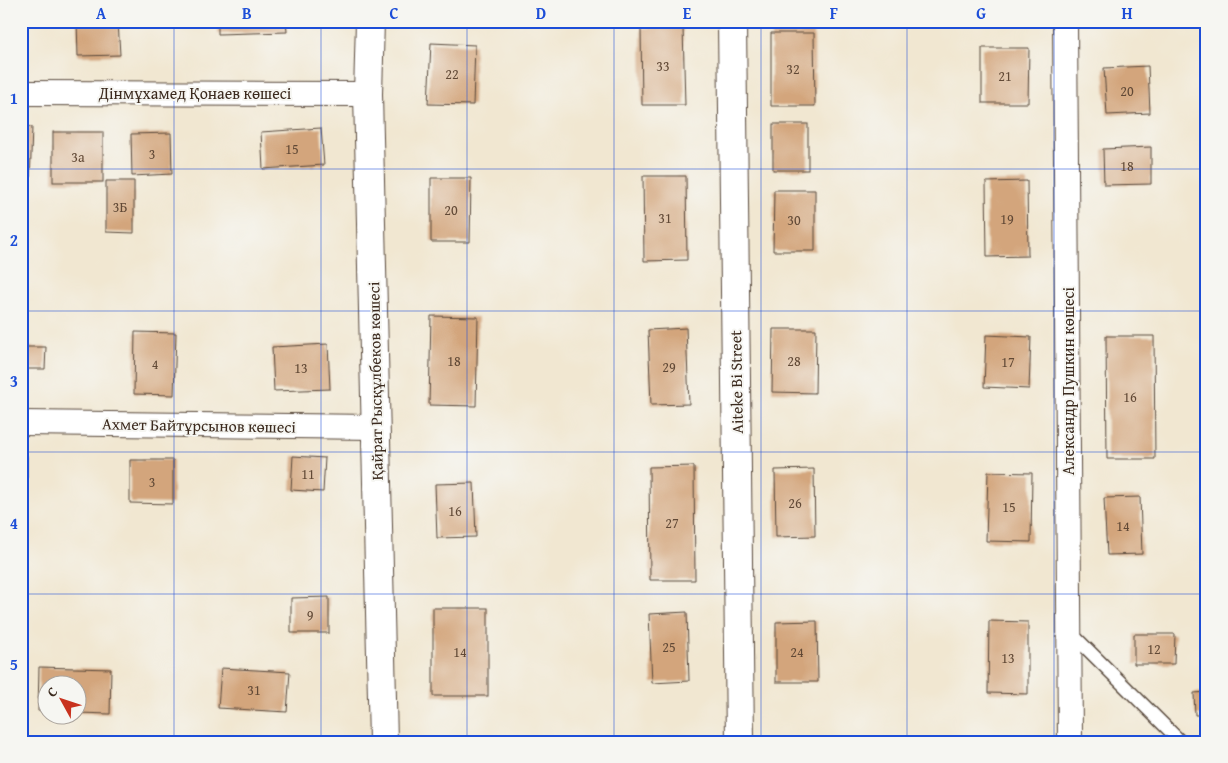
<svg xmlns="http://www.w3.org/2000/svg" width="1228" height="763" font-family="'Gentium Book Plus',serif">
  <style>
    .building { fill: #d3a57c }
    .lines { fill: none; stroke-linecap: round; stroke-linejoin: round }
    .lane-casing { stroke: #564639; stroke-width: 15 }
    .street-casing { stroke: #564639; stroke-width: 26 }
    .secondary-casing { stroke: #564639; stroke-width: 30 }
    .lane { stroke: #fff; stroke-width: 12 }
    .street { stroke: #fff; stroke-width: 24 }
    .secondary { stroke: #fff; stroke-width: 28 }
    .grid { fill: none; stroke: #1d4ed8; stroke-width: 1; stroke-opacity: 0.55 }
    .labels { text-anchor: middle; dominant-baseline: central; stroke-width: 4; stroke-linejoin: round; paint-order: stroke }
    .number-label { font-size: 14px; fill: #614936 }
    .street-label { font-size: 16px; fill: #3b2a1e; stroke: #f6f6f2 }
    .neatline { fill: none; stroke: #1d4ed8; stroke-width: 2 }
    .grid-label { font-size: 16px; text-anchor: middle; font-weight: bold; fill: #1d4ed8 }
  </style>
  <rect width="100%" height="100%" fill="#f6f6f2"/>
  <filter id="ink" filterUnits="userSpaceOnUse"><feTurbulence type="fractalNoise" baseFrequency=".02" numOctaves="2"/><feDisplacementMap in="SourceGraphic" scale="10" xChannelSelector="R" yChannelSelector="G"/><feConvolveMatrix kernelMatrix="1 2 1 2 8 2 1 2 1" color-interpolation-filters="sRGB"/></filter>
  <filter id="wash" filterUnits="userSpaceOnUse"><feTurbulence type="fractalNoise" baseFrequency=".0096" numOctaves="4" result="noise"/><feDisplacementMap in="SourceGraphic" scale="20" xChannelSelector="R" yChannelSelector="G"/><feGaussianBlur stdDeviation="1.12" result="paint"/><feColorMatrix in="noise" values="0 0 0 0 0 0 0 0 0 0 0 0 0 0 0 0 0 1.4 0 .05"/><feComposite in="paint" operator="in"/></filter>
  <g filter="url(#wash)">
    <rect width="100%" height="100%" fill="#f1e7d1"/>
    <g id="blocks">
      <!-- building -->
      <g class="building">
        <path d="M77,21h41l2,34 -42,1z"/>
        <path d="M218,21h68l1,11 -69,2z"/>
        <path d="M683,27l2,78h-43l-1,-77z"/>
        <path d="M771,33h43l1,73h-44z"/>
        <path d="M431,43l44,2 -2,60 -45,-1z"/>
        <path d="M982,48h47l-1,55h-46z"/>
        <path d="M1148,66l2,47 -43,2 -3,-47z"/>
        <rect x="773" y="124" width="35" height="46"/>
        <path d="M21,126l11,1 -2,55h-9z"/>
        <path d="M321,128l3,37 -61,4 -2,-37z"/>
        <rect x="53" y="132" width="50" height="50"/>
        <path d="M171,133l1,41 -40,2 -1,-42z"/>
        <path d="M1151,147v37l-47,1 -1,-36z"/>
        <path d="M643,176h43l1,84 -43,1z"/>
        <path d="M431,178h40l-1,64h-39z"/>
        <path d="M106,181h28v52l-28,-1z"/>
        <path d="M1027,181l1,75 -41,1 -1,-75z"/>
        <path d="M774,190h41v61h-42z"/>
        <path d="M431,316l47,1 -2,89 -47,-1z"/>
        <path d="M686,328l3,76 -38,1 -3,-75z"/>
        <path d="M773,329h43l-1,64 -43,-1z"/>
        <path d="M135,332l41,1 -2,62 -40,-1z"/>
        <path d="M986,335l45,2 -2,52 -45,-2z"/>
        <path d="M1106,336h48l1,123h-48z"/>
        <path d="M328,344l2,45 -56,2 -2,-44z"/>
        <path d="M21,347h25l-1,22h-24z"/>
        <rect x="21" y="456" width="6" height="52"/>
        <path d="M293,456l32,2 -2,34 -32,-2z"/>
        <path d="M130,460h43v44l-43,-1z"/>
        <path d="M694,466l1,114h-45l-1,-113z"/>
        <path d="M814,469l1,67 -39,1 -1,-67z"/>
        <path d="M988,472l44,1 -1,69 -45,-1z"/>
        <path d="M474,483l2,54 -39,1 -2,-54z"/>
        <path d="M1140,497l2,57 -35,1 -3,-57z"/>
        <path d="M329,597v36h-38v-35z"/>
        <rect x="433" y="608" width="55" height="88"/>
        <path d="M687,612l2,69 -37,2 -3,-69z"/>
        <path d="M817,621l1,61h-42v-60z"/>
        <path d="M989,621l39,1v72l-40,-1z"/>
        <path d="M1134,634h41l-1,30h-40z"/>
        <path d="M39,667l72,2 -1,45 -32,-1v-27h-30v26l-10,-1z"/>
        <path d="M221,668l69,4 -3,40 -69,-4z"/>
        <path d="M1207,692v23h-12l-1,-22z"/>
      </g>
    </g>
  </g>
  <g filter="url(#ink)">
    <use href="#blocks" fill-opacity="0" stroke="#564639" stroke-width="1"/>
    <g class="lines">
      <!-- lane casing -->
      <g class="lane-casing">
        <path id="lane" d="M1070,632l111,110"/>
      </g>
      <!-- street casing -->
      <g class="street-casing">
        <g id="street">
          <path d="M1065,21l5,721"/>
          <path d="M21,93l347,1"/>
          <path d="M21,423l355,4"/>
        </g>
      </g>
      <!-- secondary casing -->
      <g class="secondary-casing">
        <g id="secondary">
          <path d="M370,21l-2,73 15,648"/>
          <path d="M732,21l8,721"/>
        </g>
      </g>
      <!-- lane -->
      <use href="#lane" class="lane"/>
      <!-- street -->
      <use href="#street" class="street"/>
      <!-- secondary -->
      <use href="#secondary" class="secondary"/>
    </g>
  </g>
  <!-- grid -->
  <path class="grid" d="M174,21v721M321,21v721M467,21v721M614,21v721M761,21v721M907,21v721M1054,21v721M21,169h1186M21,311h1186M21,452h1186M21,594h1186"/>
  <g class="labels">
    <!-- number labels -->
    <g class="number-label">
      <text x="663" y="66">33</text>
      <text x="793" y="69">32</text>
      <text x="452" y="74">22</text>
      <text x="1005" y="76">21</text>
      <text x="1127" y="91">20</text>
      <text x="292" y="149">15</text>
      <text x="152" y="154">3</text>
      <text x="78" y="157">3а</text>
      <text x="1127" y="166">18</text>
      <text x="120" y="207">3Б</text>
      <text x="451" y="210">20</text>
      <text x="665" y="218">31</text>
      <text x="1007" y="219">19</text>
      <text x="794" y="220">30</text>
      <text x="454" y="361">18</text>
      <text x="794" y="361">28</text>
      <text x="1008" y="362">17</text>
      <text x="155" y="364">4</text>
      <text x="669" y="367">29</text>
      <text x="301" y="368">13</text>
      <text x="1130" y="397">16</text>
      <text x="308" y="474">11</text>
      <text x="152" y="482">3</text>
      <text x="795" y="503">26</text>
      <text x="1009" y="507">15</text>
      <text x="455" y="511">16</text>
      <text x="672" y="523">27</text>
      <text x="1123" y="526">14</text>
      <text x="310" y="615">9</text>
      <text x="669" y="647">25</text>
      <text x="1154" y="649">12</text>
      <text x="460" y="652">14</text>
      <text x="797" y="652">24</text>
      <text x="1008" y="658">13</text>
      <text x="254" y="690">31</text>
    </g>
    <!-- street labels -->
    <g class="street-label">
      <text x="195" y="93">Дінмұхамед Қонаев көшесі</text>
      <text transform="translate(375 381) rotate(-91)">Қайрат Рысқұлбеков көшесі</text>
      <text transform="translate(1068 381) rotate(-90)">Александр Пушкин көшесі</text>
      <text transform="translate(736 382) rotate(-91)">Aiteke Bi Street</text>
      <text transform="translate(199 425) rotate(1)">Ахмет Байтұрсынов көшесі</text>
    </g>
  </g>
  <!-- margin -->
  <rect width="1228" height="763" fill="none" stroke="#f6f6f2" stroke-width="55"/>
  <!-- north arrow -->
  <g transform="translate(62 700) rotate(310)"><circle r="24" fill="#f6f6f2" stroke="#aba49d"/>
  <path d="M0-4L9 19L0 12L-9 19Z" fill="#c8321e"/>
  <text y="-8" font-size="14" font-weight="bold" text-anchor="middle" fill="#3b2a1e">С</text>
  </g>
  <rect x="28" y="28" width="1172" height="708" class="neatline"/>
  <g class="grid-label">
    <text x="101" y="19">A</text>
    <text x="247" y="19">B</text>
    <text x="394" y="19">C</text>
    <text x="541" y="19">D</text>
    <text x="687" y="19">E</text>
    <text x="834" y="19">F</text>
    <text x="981" y="19">G</text>
    <text x="1127" y="19">H</text>
    <text x="14" y="104">1</text>
    <text x="14" y="246">2</text>
    <text x="14" y="387">3</text>
    <text x="14" y="529">4</text>
    <text x="14" y="670">5</text>
  </g>
</svg>
